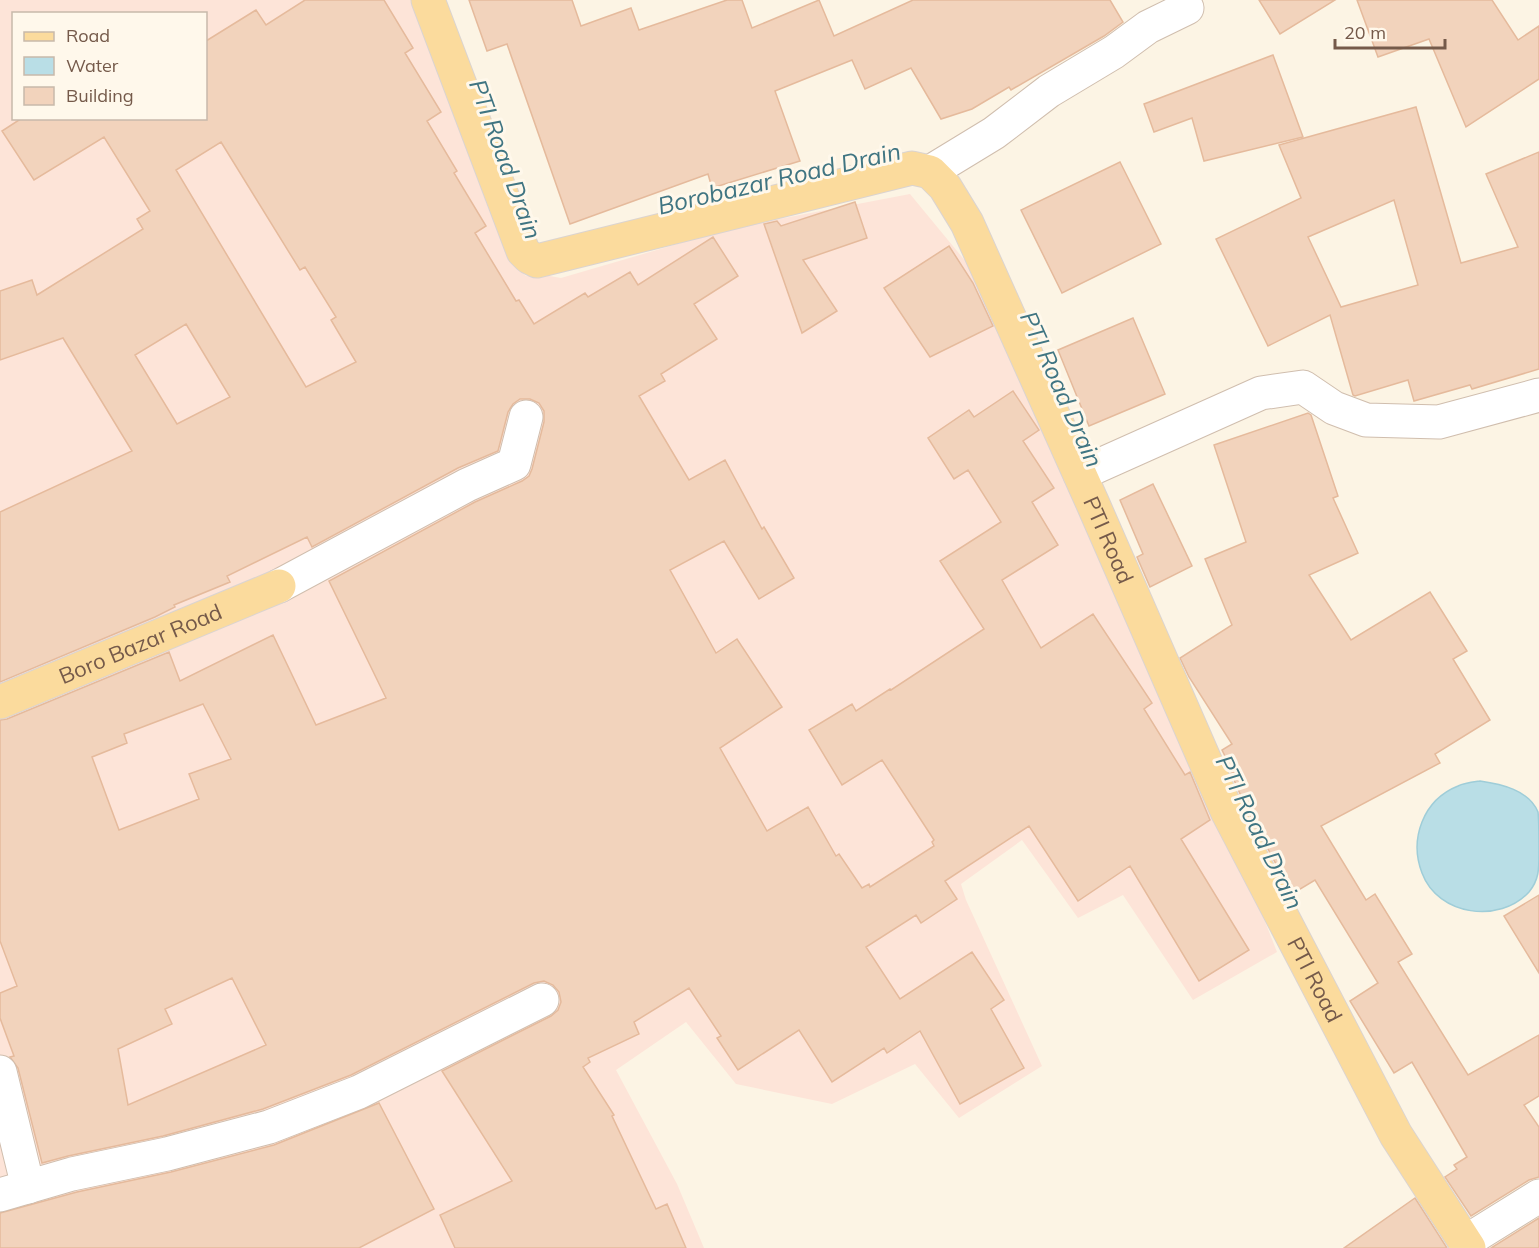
<svg xmlns="http://www.w3.org/2000/svg" width="1539" height="1248" font-family="Mulish,sans-serif">
  <style>
    .commercial { fill: #fde4d8; fill-rule: evenodd }
    .water { fill: #b9dee6; stroke: #9fcdd8; stroke-width: 1.5 }
    .building { fill: #f2d3bc; stroke: #e5ba9c; stroke-width: 1.5; fill-rule: evenodd }
    .lines { fill: none; stroke-linecap: round; stroke-linejoin: round }
    .minor-casing { stroke: #d0beae; stroke-width: 35 }
    .major-casing { stroke: #dbd4d0; stroke-width: 35 }
    .minor { stroke: #fff; stroke-width: 33 }
    .major { stroke: #fbdb9d; stroke-width: 33 }
    .labels { text-anchor: middle; dominant-baseline: central; stroke-width: 6; stroke-linejoin: round; paint-order: stroke }
    .street-label { font-size: 22px; fill: #755a4a; stroke: #fff8eb }
    .water-label { font-size: 24px; font-style: italic; fill: #407582; stroke: #fff8eb }
  </style>
  <rect width="100%" height="100%" fill="#fcf4e4"/>
  <!-- commercial -->
  <path class="commercial" d="M0,0h411l78,210 24,55 13,11 12,-2 23,4 171,-50 178,-34 80,97 239,539 48,122 -84,48 -70,-105 -45,23 -56,-78 -61,44 5,16 76,166 -83,52 -44,-54 -83,40 -96,-20 -50,-62 -70,48 61,114 27,64h-704zM14,14h192v104h-192z"/>
  <!-- water -->
  <path class="water" d="M1480,781c21,3 49,9 58,31 1,9 1,31 1,41 0,16 0,27 -10,39 -29,32 -91,24 -107,-19 -13,-34 1,-73 36,-87 6,-3 15,-4 22,-5z"/>
  <!-- building -->
  <g class="building">
    <path d="M305,0h79l29,48 -8,5 36,59 -14,9 30,50 -3,2 32,53 -11,7 41,68 3,-1 15,24 51,-31 3,4 42,-25 8,13 75,-48 25,39 -44,28 23,35 -56,35 4,7 -26,15 50,84 36,-20 37,69 2,-2 30,51 -35,21 -35,-58 -54,29 46,83 21,-14 45,68 -62,41 47,83 41,-24 28,49 3,-2 23,34 7,-4 1,3 64,-41 -2,-4 2,-2 -52,-80 -40,25 -33,-55 43,-26 4,7 34,-22 1,1 93,-61 -44,-68 61,-39 -33,-52 -14,9 -26,-41 41,-28 5,7 39,-26 26,39 -16,11 31,47 -22,14 26,43 -56,35 39,68 52,-34 59,89 -8,6 41,66 5,-3 20,48 -29,19 68,111 -50,31 -69,-115 -52,35 -49,-75 -84,55 12,18 -36,24 -5,-8 -50,32 34,52 72,-47 32,48 -13,9 33,59 -64,36 -40,-73 -33,22 -3,-5 -52,34 -33,-52 -61,40 -21,-32 4,-2 -32,-48 -55,34 5,12 -51,24 2,4 -7,5 31,48 -2,1 44,93 11,-5 19,44h-231l-15,-33 72,-34 -70,-110 109,-55 7,-6 3,-8 -2,-10 -6,-7 -9,-4 -10,2 -183,92 -88,34 -100,27 -95,20 -26,7 -24,-95 -8,-11 4,-1 -14,-38v-25l17,-7 -17,-45v-221l7,-1 162,-67 11,29 93,-46 43,90 70,-27 -57,-117 146,-79 47,-21 7,-5 3,-7 12,-47v-11l-5,-8 -9,-4h-10l-7,5 -5,8 -10,39 -40,17 -146,79 -5,-10 -80,39 3,6 -56,23 1,2 -20,10 -155,65v-170l132,-61 -69,-113 -63,22v-69l32,-11 5,15 106,-66 -6,-10 13,-8 -46,-74 -70,43 -32,-49 20,-13h184v-77l50,-31 10,15zM221,142l79,128 5,-3 31,50 -5,3 25,42 -50,25 -130,-217zM186,324l44,73 -53,27 -42,-69zM203,704l28,55 -42,15 10,25 -80,31 -27,-73 35,-14 -3,-9zM232,978l34,67 -138,60 -10,-56 54,-25 -7,-15z"/>
    <path d="M469,0h103l9,26 50,-18 8,22 88,-30h15l10,28 67,-28 15,36 79,-36h197l13,22 -19,14 -93,54 -2,-3 -37,22 -31,10 -30,-51 -46,21 -13,-29 -77,31 25,70 -88,27 -4,-14 -138,50 -63,-180 -20,7z"/>
    <path d="M1259,0h76l-55,34z"/>
    <path d="M1357,0h135l26,40 21,-14v53l-73,48 -37,-88 -51,18z"/>
    <path d="M1273,55l30,82 -99,24 -12,-43 -38,14 -10,-28z"/>
    <path d="M1416,107l45,156 57,-16 -32,-73 53,-22v217l-67,20 -2,-4 -56,16 -6,-21 -53,16 -2,-1 -23,-80 -62,31 -52,-107 85,-41 -22,-53zM1394,200l24,85 -77,22 -33,-70z"/>
    <path d="M1120,162l41,82 -99,49 -41,-83z"/>
    <path d="M855,202l12,36 -64,22 34,51 -35,22 -38,-109 13,-3 4,5z"/>
    <path d="M949,246l24,37 20,43 -63,31 -46,-69z"/>
    <path d="M1133,318l32,76 -76,32 -31,-76z"/>
    <path d="M1308,413l3,2 27,81 -5,2 25,55 -49,22 42,65 79,-48 37,59 -14,8 37,61 -55,34 5,9 -119,63 45,74 9,-6 37,60 -14,8 70,113 71,-40v61l-15,9 15,22v50l-10,3 -58,36 -26,-39 12,-8 -3,-4 13,-8 -55,-95 -18,11 -44,-72 28,-18 -63,-103 -23,14 -3,-5 -45,-86 -13,-30 2,-1 -11,-22 10,-6 -43,-67 -9,-19 52,-33 -27,-66 41,-17 -32,-97z"/>
    <path d="M1153,484l39,82 -42,21 -13,-30 6,-3 -23,-54z"/>
    <path d="M1539,895v78l-35,-57z"/>
    <path d="M379,1103l55,106 -75,39h-359v-35l77,-21 94,-20 103,-27z"/>
    <path d="M1415,1198l32,50h-103z"/>
    <path d="M1539,1218v30h-48z"/>
  </g>
  <g class="lines">
    <!-- minor casing -->
    <g class="minor-casing">
      <g id="minor">
        <path d="M930,172l64,-39 55,-42 65,-39 34,-25 39,-19"/>
        <path d="M1080,474l181,-81 42,-6 31,21 32,12 73,2 100,-27"/>
        <path d="M279,586l188,-101 47,-21 12,-47"/>
        <path d="M0,1072l28,115"/>
        <path d="M0,1195l72,-21 95,-20 102,-27 90,-35 183,-92"/>
        <path d="M1465,1242l74,-46"/>
      </g>
    </g>
    <!-- major casing -->
    <g class="major-casing">
      <g id="major">
        <path id="s1" d="M428,0l95,251 6,6 8,4 375,-93 18,4 15,15 22,36 126,281 134,307 169,324 73,113"/>
        <path id="s2" d="M0,702l279,-116"/>
      </g>
    </g>
    <!-- minor -->
    <use href="#minor" class="minor"/>
    <!-- major -->
    <use href="#major" class="major"/>
  </g>
  <g class="labels">
    <!-- street labels -->
    <g class="street-label">
      <text stroke="none"><textPath href="#s1" startOffset="1101">PTI Road</textPath></text>
      <text stroke="none"><textPath href="#s2" startOffset="152">Boro Bazar Road</textPath></text>
      <text stroke="none"><textPath href="#s1" startOffset="1587">PTI Road</textPath></text>
    </g>
    <!-- water labels -->
    <g class="water-label">
      <text transform="translate(506 159) rotate(70)">PTI Road Drain</text>
      <text transform="translate(779 178) rotate(-13)">Borobazar Road Drain</text>
      <text transform="translate(1062 389) rotate(66)">PTI Road Drain</text>
      <text transform="translate(1260 832) rotate(64)">PTI Road Drain</text>
    </g>
  </g>
  <!-- legend -->
  <rect x="12" y="12" width="195" height="108" fill="#fff8eb" stroke="#c8b9ab" stroke-width="1.5"/>
  <rect x="24" y="32" width="30" height="9" fill="#fbdb9d" stroke="#c8b9ab" stroke-width="1.5"/>
  <text x="66" y="42" font-size="18" fill="#755a4a">Road</text>
  <rect x="24" y="57" width="30" height="18" fill="#b9dee6" stroke="#c8b9ab" stroke-width="1.5"/>
  <text x="66" y="72" font-size="18" fill="#755a4a">Water</text>
  <rect x="24" y="87" width="30" height="18" fill="#f2d3bc" stroke="#c8b9ab" stroke-width="1.5"/>
  <text x="66" y="102" font-size="18" fill="#755a4a">Building</text>
  <!-- scale -->
  <path d="M1335 39v9h110v-9" fill="none" stroke="#755a4a" stroke-width="3"/>
  <text x="1344" y="39" font-size="18" fill="#755a4a" stroke="#fff8eb" stroke-width="4.5" paint-order="stroke">20 m</text>
</svg>
